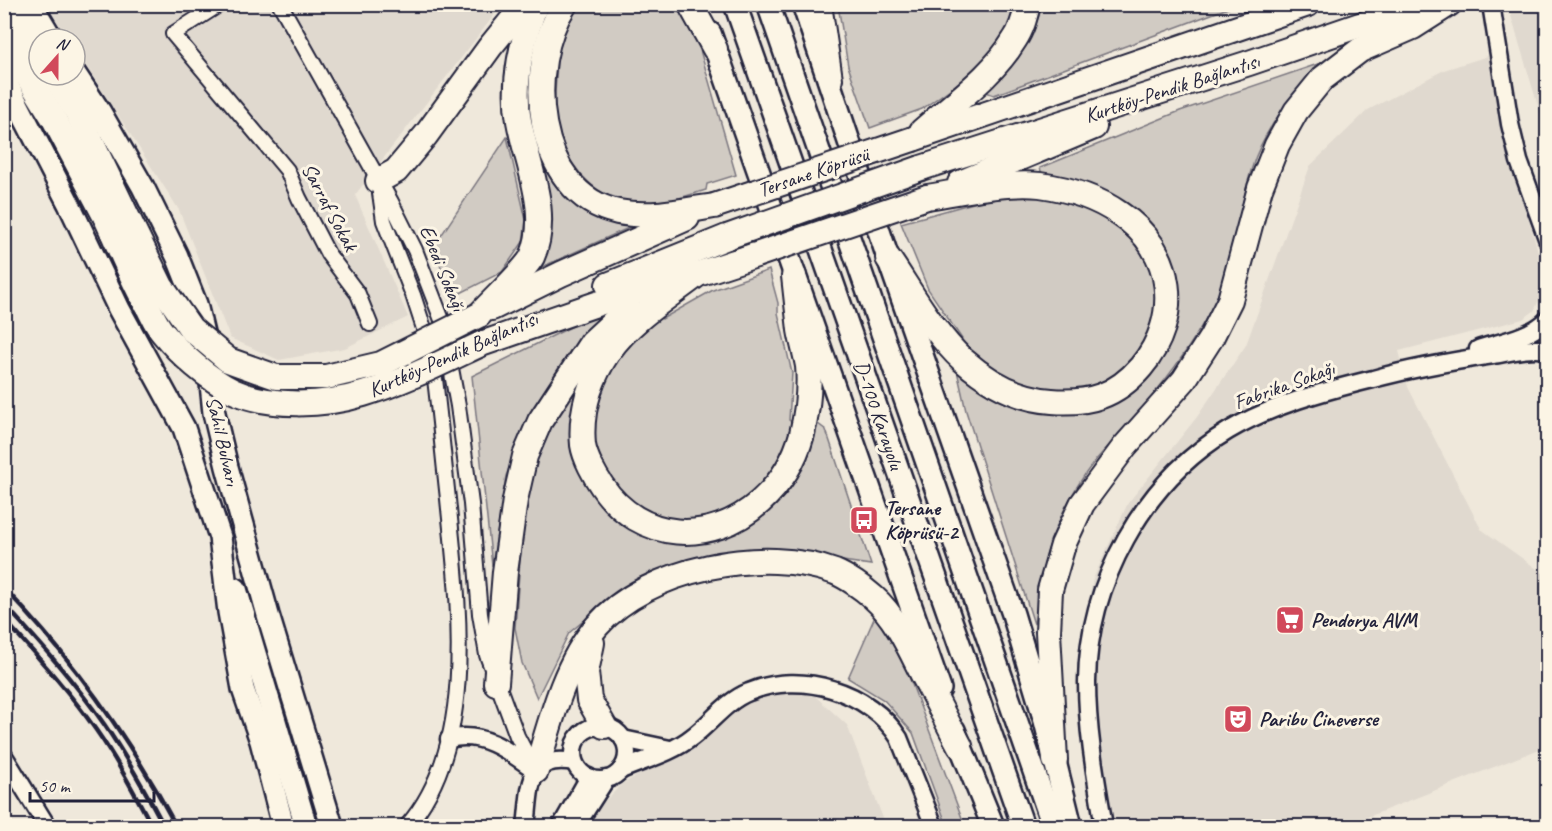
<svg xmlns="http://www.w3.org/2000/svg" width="1552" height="831" font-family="Caveat,sans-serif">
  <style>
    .built { fill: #e0d9cf }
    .green { fill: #d1cbc3; stroke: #7a767f; stroke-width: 1.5 }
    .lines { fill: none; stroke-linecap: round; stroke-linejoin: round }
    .minor-casing { stroke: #22223b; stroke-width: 18 }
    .tertiary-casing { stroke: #22223b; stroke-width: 21 }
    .trunk-casing { stroke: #22223b; stroke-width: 26 }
    .motorway-casing { stroke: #22223b; stroke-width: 28 }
    .minor { stroke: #fcf5e5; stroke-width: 14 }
    .tertiary { stroke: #fcf5e5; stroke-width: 16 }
    .trunk { stroke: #fcf5e5; stroke-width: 21 }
    .motorway { stroke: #fcf5e5; stroke-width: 24 }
    .rail { stroke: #22223b; stroke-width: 4.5 }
    .motorway-bridge-casing { stroke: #22223b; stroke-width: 28; stroke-linecap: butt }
    .motorway-bridge { stroke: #fcf5e5; stroke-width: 24 }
    .labels { text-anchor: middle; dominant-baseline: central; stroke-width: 6; stroke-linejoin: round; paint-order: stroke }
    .street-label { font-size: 21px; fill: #22223b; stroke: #fcf5e5 }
    .poi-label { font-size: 21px; font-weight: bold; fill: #22223b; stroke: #fcf5e5; text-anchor: start }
  </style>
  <rect width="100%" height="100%" fill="#efe8db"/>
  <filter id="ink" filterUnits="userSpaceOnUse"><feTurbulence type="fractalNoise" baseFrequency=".0167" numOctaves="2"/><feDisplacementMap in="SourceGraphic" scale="12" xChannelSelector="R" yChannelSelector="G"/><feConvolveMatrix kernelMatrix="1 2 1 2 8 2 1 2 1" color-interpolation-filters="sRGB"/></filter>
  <g filter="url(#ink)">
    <!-- built -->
    <g class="built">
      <path d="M1536,4l11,1v131l-38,-127z"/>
      <path d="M47,5h455l-147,190 53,122 -63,31 -66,12 -49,-22 -51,-128 -104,-162v-9h-6z"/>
      <path d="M1488,56l11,58 48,169 -13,28 -11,8 -124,32 9,36 73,142 66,47v170l-202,80h-232l-27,-50 -6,-129 13,-68 35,-76 69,-86 49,-72 64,-179 58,-56 76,-40z"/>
      <path d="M784,690l31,6 32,29 39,101h-299l9,-16 27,-27 70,-36 50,-45z"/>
    </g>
    <!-- green -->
    <g class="green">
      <path d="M579,5h93l7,5 17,26 40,139 -29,9 -1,6c-27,8 -53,18 -81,12 -34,-8 -60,-40 -68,-74 -4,-16 -2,-34 -1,-50 1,-9 0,-19 2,-28 4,-16 13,-31 21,-45z"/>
      <path d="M838,5h184l-19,38 -32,31 -49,35 -52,19 -22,-62z"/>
      <path d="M1042,5h194l-242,90 -8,-3c24,-26 48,-52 56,-87z"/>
      <path d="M1321,63c-26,29 -50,57 -65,93 -18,47 -19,99 -41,145 -23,47 -54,86 -89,126 -14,16 -33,33 -44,52 -14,21 -30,53 -36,78 -6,22 -8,45 -12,67l-68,-213 -10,-45 148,39 27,-12 27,-26 14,-30 7,-28 -2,-30 -11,-35 -13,-16 -111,-54 -2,-6 140,-57z"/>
      <path d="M507,137l19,83 -3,22 -21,30 -51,26 -17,-52z"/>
      <path d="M541,162l31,37 63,26 -102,46z"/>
      <path d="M1028,194l47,6 53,29 20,29 10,26 -2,42 -31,48 -41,17 -52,-1 -38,-19 -35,-27 3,-5 -34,-50 -27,-66 76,-21z"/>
      <path d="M769,270l9,33v10l14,60 -3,47 6,4 -7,24 -27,43 -46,28 -30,3 -31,-6 -25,-16 -21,-20 -11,-24 -4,-21 6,-44 11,-22 18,-24 31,-30 3,4 51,-29z"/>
      <path d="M615,305l-45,46 -38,58 -26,67 -14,90 -20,-190z"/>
      <path d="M574,382l7,2c-2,27 -10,65 0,90 5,13 37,48 49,54 6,4 78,12 86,11 17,-2 36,-15 49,-25 27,-21 43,-58 53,-90l8,6 45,135 -35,-5 -97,-7 -55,7 -40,18 -33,20 -42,35 -32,65 -15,-35 -7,-35 8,-109 19,-79z"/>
      <path d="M876,614l22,33 67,179h-18l-34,-93 -29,-33 -36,-22z"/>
    </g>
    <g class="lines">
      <!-- minor casing -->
      <g class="minor-casing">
        <g id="minor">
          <path d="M220,4l-47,30 114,136 12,28 29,56 30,40 12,30"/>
          <path d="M280,4l111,198 24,48 27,70 16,86 13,98 9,110 7,41 30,81 17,33"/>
          <path d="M379,186l5,35 29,74 16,49"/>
          <path d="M407,826c72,-83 51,-226 41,-327 -5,-45 -9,-91 -15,-136"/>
        </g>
      </g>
      <!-- tertiary casing -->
      <g class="tertiary-casing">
        <g id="tertiary">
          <path d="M1491,4l19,120 9,37 29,80"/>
          <path d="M1478,349c22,-7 53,-12 70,-30"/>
          <circle cx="600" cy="753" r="27"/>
          <path d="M449,739c34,-9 61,13 87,32"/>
          <path d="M623,739l47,10"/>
          <path d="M4,756l43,70"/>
          <path d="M621,770c23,-10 51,-17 71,-33 19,-14 34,-36 57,-45 51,-22 121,-1 150,46l35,88"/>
          <path d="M526,826c5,-35 -1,-73 48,-64"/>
          <path d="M561,826l28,-49"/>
          <path d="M576,826l30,-47"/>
          <path d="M1104,826c-8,-47 -17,-95 -17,-144 1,-99 56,-200 141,-251 44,-26 96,-40 145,-52 40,-11 80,-18 120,-24 18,-3 36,-8 55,-5"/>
        </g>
      </g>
      <!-- trunk casing -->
      <g class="trunk-casing">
        <g id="trunk">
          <path d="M31,4l21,35"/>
          <path d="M735,4l288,822"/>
          <path d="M768,4l285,822"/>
          <path d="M803,4l85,254 125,356 32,107 26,105"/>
          <path d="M710,33l230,656"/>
          <path d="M75,74l25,38 43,75 34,69 19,48 12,51 6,58 13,54 41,148 64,211"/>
          <path d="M4,78l65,126 50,105 65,119 36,109 9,75 14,77 18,52 22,85"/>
          <path d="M236,589l70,237"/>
          <path d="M954,730l39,96"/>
        </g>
      </g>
      <!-- motorway casing -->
      <g class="motorway-casing">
        <g id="motorway">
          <path d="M10,4l29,47"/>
          <path d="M565,4c-41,61 -32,190 53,208 31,6 65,-1 96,-6"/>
          <path d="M690,4l25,45"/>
          <path d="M819,4l11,75"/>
          <path d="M4,38l50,81 52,99"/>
          <path d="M54,75l23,37 46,96"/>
          <path d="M922,131c31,-28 71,-55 93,-92 7,-10 10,-23 13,-35"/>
          <path d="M913,139l395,-135"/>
          <path d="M921,168l328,-105 172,-59"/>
          <path d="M378,181l18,-10 30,-36 64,-88 35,-43"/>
          <path d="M960,183l134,-56"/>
          <path d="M888,258c22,32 47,77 75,102 25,22 56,39 89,41 37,3 64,-5 89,-34 41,-49 34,-117 -21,-153 -24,-17 -51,-25 -80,-29 -32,-4 -81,7 -113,12"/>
          <path d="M698,274c-31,24 -66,45 -89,77 -19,28 -29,61 -26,94 2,13 12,31 19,41 38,56 109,60 158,16 20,-18 35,-42 42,-68 5,-22 8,-46 6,-68 -2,-12 -6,-24 -8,-36 -2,-17 -4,-36 -6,-54"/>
          <path d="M608,285l119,-48"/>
          <path d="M492,308l69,-34 126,-56"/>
          <path d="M479,315c12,-13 47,-46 53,-58 19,-44 -5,-92 -13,-136 -7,-38 3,-81 17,-117"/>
          <path d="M481,344l127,-44 90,-26 58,-19"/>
          <path d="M592,643l-6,29 3,28 15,26"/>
          <path d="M496,683l9,-111 10,-72 10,-44 15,-35 52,-79 27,-25 10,-7"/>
          <path d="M1055,760l-7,-128 2,-42 13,-45 19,-41 43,-58 59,-66 27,-42 19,-38 30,-112 17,-43 19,-34 26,-32 38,-29 53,-23 36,-23"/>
          <path d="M536,771c14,-48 28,-107 61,-145 50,-58 168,-81 238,-54 12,5 28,16 38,25 22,19 36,50 49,76 13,24 25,49 38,73"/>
        </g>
      </g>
      <!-- minor -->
      <use href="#minor" class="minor"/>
      <!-- tertiary -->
      <use href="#tertiary" class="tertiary"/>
      <!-- trunk -->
      <use href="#trunk" class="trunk"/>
      <!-- motorway -->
      <use href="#motorway" class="motorway"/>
      <!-- rail -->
      <g class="rail">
        <path d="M4,588c69,71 126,151 172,238"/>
        <path d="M4,604c35,38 70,77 100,120 22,32 42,68 60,102"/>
        <path d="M4,619c32,36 65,72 92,111 21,30 39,64 56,96"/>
      </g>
      <!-- motorway-bridge casing -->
      <g class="motorway-bridge-casing">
        <g id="motorway-bridge">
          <path d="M714,206l199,-67"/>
          <path d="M123,208l38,78 30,43 37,31 48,17h50l55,-13 98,-49"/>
          <path d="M106,218c14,30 26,62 43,91 4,8 8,17 14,24 17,21 45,46 70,58 37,17 91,15 130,3 41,-12 80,-32 118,-50"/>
          <path d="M727,237l194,-69"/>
          <path d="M756,255l171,-58"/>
        </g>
      </g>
      <!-- motorway-bridge -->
      <use href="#motorway-bridge" class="motorway-bridge"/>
    </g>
  </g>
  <!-- icons -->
  <defs>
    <g id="bus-square" transform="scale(1.5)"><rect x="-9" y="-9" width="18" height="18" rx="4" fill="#d1495b" stroke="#fcf5e5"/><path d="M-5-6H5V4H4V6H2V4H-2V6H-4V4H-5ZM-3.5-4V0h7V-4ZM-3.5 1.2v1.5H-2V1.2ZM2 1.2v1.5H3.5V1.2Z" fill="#fff"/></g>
    <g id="supermarket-square" transform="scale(1.5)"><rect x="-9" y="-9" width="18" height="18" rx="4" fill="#d1495b" stroke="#fcf5e5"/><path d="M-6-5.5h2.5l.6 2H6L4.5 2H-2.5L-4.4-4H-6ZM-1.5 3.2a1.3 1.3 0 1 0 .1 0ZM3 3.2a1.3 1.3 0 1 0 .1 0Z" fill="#fff"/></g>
    <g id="theatre-square" transform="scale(1.5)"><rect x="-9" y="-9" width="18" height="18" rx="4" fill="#d1495b" stroke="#fcf5e5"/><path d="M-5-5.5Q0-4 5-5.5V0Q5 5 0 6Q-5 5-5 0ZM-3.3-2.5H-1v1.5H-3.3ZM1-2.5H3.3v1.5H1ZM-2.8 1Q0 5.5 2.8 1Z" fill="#fff"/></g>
  </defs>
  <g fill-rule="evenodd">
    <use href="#bus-square" x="864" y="520"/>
    <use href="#supermarket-square" x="1290" y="620"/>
    <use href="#theatre-square" x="1238" y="719"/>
  </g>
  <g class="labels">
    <!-- street labels -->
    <g class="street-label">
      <text transform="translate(1172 88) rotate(-18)">Kurtköy-Pendik Bağlantısı</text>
      <text transform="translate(813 172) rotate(-19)">Tersane Köprüsü</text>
      <text transform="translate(330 207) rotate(62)">Sarraf Sokak</text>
      <text transform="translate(443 268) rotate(68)">Ebedi Sokağı</text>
      <text transform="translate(453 354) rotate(-24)">Kurtköy-Pendik Bağlantısı</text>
      <text transform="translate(1284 385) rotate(-20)">Fabrika Sokağı</text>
      <text transform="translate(879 415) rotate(71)">D-100 Karayolu</text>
      <text transform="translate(223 441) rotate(77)">Sahil Bulvarı</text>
    </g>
    <!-- poi labels -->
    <g class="poi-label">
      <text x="885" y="508">Tersane<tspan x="885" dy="24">Köprüsü-2</tspan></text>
      <text x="1311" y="620">Pendorya AVM</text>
      <text x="1259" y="719">Paribu Cineverse</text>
    </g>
  </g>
  <!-- margin -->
  <rect width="1552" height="831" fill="none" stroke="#fcf5e5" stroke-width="24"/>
  <rect x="12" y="12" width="1528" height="807" fill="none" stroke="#22223b" stroke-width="2" filter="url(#ink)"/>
  <!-- north arrow -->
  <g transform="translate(57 57) rotate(21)"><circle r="28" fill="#fcf5e5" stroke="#a5a1a1" stroke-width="1.5"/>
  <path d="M0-4.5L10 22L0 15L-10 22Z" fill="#d1495b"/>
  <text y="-9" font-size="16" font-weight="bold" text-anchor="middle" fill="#22223b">N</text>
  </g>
  <!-- scale -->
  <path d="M30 792v9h124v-9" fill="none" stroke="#22223b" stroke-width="3"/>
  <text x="39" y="792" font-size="18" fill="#22223b" stroke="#fcf5e5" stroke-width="4.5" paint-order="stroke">50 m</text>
</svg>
